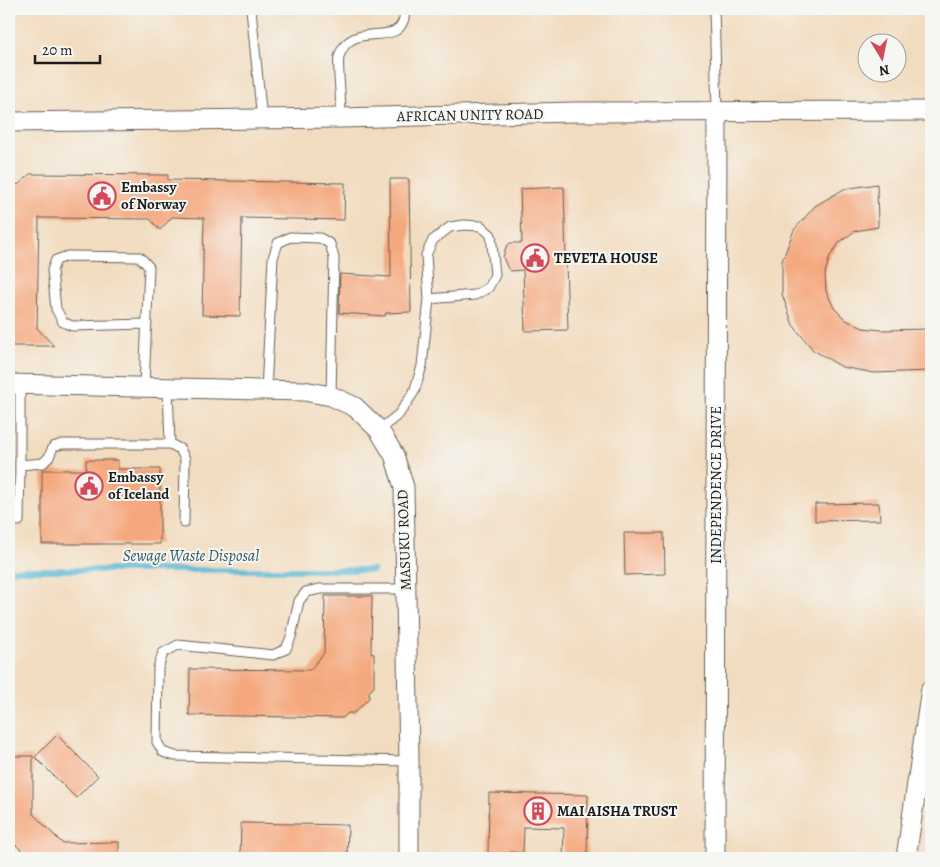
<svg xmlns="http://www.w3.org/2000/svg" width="940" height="867" font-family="Alegreya,serif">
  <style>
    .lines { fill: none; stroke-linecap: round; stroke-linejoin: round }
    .stream { stroke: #52b6d1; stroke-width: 6 }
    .building { fill: #f5a87e }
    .lane-casing { stroke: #675f55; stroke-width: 11 }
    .street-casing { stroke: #675f55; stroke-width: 21 }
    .lane { stroke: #fff; stroke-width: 9 }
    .street { stroke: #fff; stroke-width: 19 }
    .labels { text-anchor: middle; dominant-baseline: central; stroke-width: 4; stroke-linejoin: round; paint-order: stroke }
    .street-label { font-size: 15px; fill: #1c1c1c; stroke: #f6f6f2 }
    .poi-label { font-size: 15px; font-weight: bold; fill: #1c1c1c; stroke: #f6f6f2; text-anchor: start }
    .water-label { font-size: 16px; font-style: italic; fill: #325a64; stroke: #f6f6f2 }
  </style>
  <rect width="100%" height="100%" fill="#f6f6f2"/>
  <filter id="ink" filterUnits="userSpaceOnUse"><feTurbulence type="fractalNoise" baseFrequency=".02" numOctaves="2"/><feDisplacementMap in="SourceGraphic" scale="10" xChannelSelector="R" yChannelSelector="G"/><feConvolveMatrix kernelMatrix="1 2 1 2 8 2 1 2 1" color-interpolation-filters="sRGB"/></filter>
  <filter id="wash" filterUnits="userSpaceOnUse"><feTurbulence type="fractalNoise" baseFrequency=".0096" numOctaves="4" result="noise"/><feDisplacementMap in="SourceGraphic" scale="20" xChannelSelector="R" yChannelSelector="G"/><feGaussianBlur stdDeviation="1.12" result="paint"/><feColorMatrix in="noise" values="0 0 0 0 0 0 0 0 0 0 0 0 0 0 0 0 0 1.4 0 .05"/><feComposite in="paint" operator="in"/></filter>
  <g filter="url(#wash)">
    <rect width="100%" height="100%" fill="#f2dcbf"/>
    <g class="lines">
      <!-- stream -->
      <path class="stream" d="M9,570h364"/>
    </g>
    <g id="blocks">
      <!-- building -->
      <g class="building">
        <path d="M30,174l138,1v5l177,3 -1,37 -102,-2 -2,98 -38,-1 2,-97 -32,-1 -12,13 -10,-11 -111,-1 -2,110 17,18h-45v-170l9,9z"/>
        <path d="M390,179h19l2,133 -25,1 -1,3 -46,-3 1,-39 51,3z"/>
        <path d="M877,184l1,43 -23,4 -15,11 -10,14 -5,17 1,18 8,17 12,12 17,8 18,2 49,-1 -1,42 -55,2 -32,-6 -29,-17 -20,-25 -11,-31v-33l12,-31 21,-24 29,-17z"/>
        <path d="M564,187l4,143 -43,1 -2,-61 -13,1 -3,-4 -4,-10 3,-10 4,-4h12l-2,-54z"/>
        <path d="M86,460h32v9h42v75h-118v-74h44z"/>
        <path d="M879,503l1,17 -65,1v-17z"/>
        <path d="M624,533h40l1,41 -40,1z"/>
        <path d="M325,596h47l-1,57 3,1v33l-5,5v6l-15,15h-6l-5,5 -154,-3 1,-46 120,1 14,-17z"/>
        <path d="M57,735l41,41 -22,22 -41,-41z"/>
        <path d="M9,756h24v58l29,29 57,-1v16h-90l-20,-20z"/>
        <path d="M489,793l99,2 -1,63h-24l1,-30 -40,-1 -1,26 -13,-1v6h-22z"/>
        <path d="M241,823l107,2 -1,33h-107z"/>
      </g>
    </g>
  </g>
  <g filter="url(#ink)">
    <use href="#blocks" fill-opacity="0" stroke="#675f55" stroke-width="1"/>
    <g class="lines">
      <!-- lane casing -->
      <g class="lane-casing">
        <g id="lane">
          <path d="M251,9l11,111"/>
          <path d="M714,9l3,102"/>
          <path d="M341,118c0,-14 -1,-28 -2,-42 0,-6 -1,-14 0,-19 12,-42 66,-2 66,-48"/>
          <path d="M20,384v81"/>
          <path d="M144,387l5,-120 -9,-10 -72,-1 -12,4 -4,10 4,39 7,13 9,4 75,-2"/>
          <path d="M168,387l2,57"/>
          <path d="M266,390l7,-132 5,-15 12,-6 30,1 10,6 4,14 -3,138"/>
          <path d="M379,430l20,-16 15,-22 8,-26 7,-67 -3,-44 7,-15 17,-13 14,-2 17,1 10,9 4,40 -7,13 -13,7 -46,4"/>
          <path d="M19,521l1,-56 23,-2 6,-6 4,-10 9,-3h108l10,5 5,10 -1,64"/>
          <path d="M405,589h-85l-14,3 -7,9 -8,36 -5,12 -13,6 -95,-10 -15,8 -5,15 -1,74 6,10 12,4 234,5"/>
          <path d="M918,779l13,2"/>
        </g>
      </g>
      <!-- street casing -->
      <g class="street-casing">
        <g id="street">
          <path d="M9,122l332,-4 234,-6 356,-1"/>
          <path d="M9,384l295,7 27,5 24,11 24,23 15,25 10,32 5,274v97"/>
          <path d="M715,858l2,-747"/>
          <path d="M906,858l25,-169"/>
        </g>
      </g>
      <!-- lane -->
      <use href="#lane" class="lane"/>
      <!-- street -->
      <use href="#street" class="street"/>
    </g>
  </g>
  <!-- icons -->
  <defs>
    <g id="civic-ring" transform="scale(1.4375)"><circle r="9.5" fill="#f6f6f2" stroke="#d1495b" stroke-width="1.5"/><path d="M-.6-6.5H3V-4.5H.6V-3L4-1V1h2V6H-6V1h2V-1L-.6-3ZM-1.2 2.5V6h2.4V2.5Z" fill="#d1495b"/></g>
    <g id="building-ring" transform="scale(1.4375)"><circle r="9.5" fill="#f6f6f2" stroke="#d1495b" stroke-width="1.5"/><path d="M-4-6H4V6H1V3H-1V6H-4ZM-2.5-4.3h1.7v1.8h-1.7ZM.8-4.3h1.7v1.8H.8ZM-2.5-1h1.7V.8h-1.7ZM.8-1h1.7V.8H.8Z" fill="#d1495b"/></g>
  </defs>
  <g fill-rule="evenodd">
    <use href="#civic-ring" x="102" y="196"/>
    <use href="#civic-ring" x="535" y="258"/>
    <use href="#civic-ring" x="89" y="486"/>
    <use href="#building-ring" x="538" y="811"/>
  </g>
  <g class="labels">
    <!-- street labels -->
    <g class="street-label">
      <text transform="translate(470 115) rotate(-1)">AFRICAN UNITY ROAD</text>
      <text transform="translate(716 485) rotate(-90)">INDEPENDENCE DRIVE</text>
      <text transform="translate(404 540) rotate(-92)">MASUKU ROAD</text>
    </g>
    <!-- poi labels -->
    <g class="poi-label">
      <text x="121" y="187">Embassy<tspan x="121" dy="17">of Norway</tspan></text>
      <text x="554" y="258">TEVETA HOUSE</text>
      <text x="108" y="477">Embassy<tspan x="108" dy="17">of Iceland</tspan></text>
      <text x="557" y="811">MAI AISHA TRUST</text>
    </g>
    <!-- water labels -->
    <g class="water-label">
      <text x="191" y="556">Sewage Waste Disposal</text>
    </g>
  </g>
  <!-- margin -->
  <rect width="940" height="867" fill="none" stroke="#f6f6f2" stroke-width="30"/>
  <!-- north arrow -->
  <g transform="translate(882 58) rotate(170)"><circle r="24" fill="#f6f6f2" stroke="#9f9f9c"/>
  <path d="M0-4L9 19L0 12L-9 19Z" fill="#d1495b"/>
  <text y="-8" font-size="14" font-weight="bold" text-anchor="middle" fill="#1c1c1c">N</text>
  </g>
  <!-- scale -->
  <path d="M35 55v8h65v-8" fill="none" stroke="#1c1c1c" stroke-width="2.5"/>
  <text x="42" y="55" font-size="15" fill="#1c1c1c" stroke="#f6f6f2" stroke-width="4" paint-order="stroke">20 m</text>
</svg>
